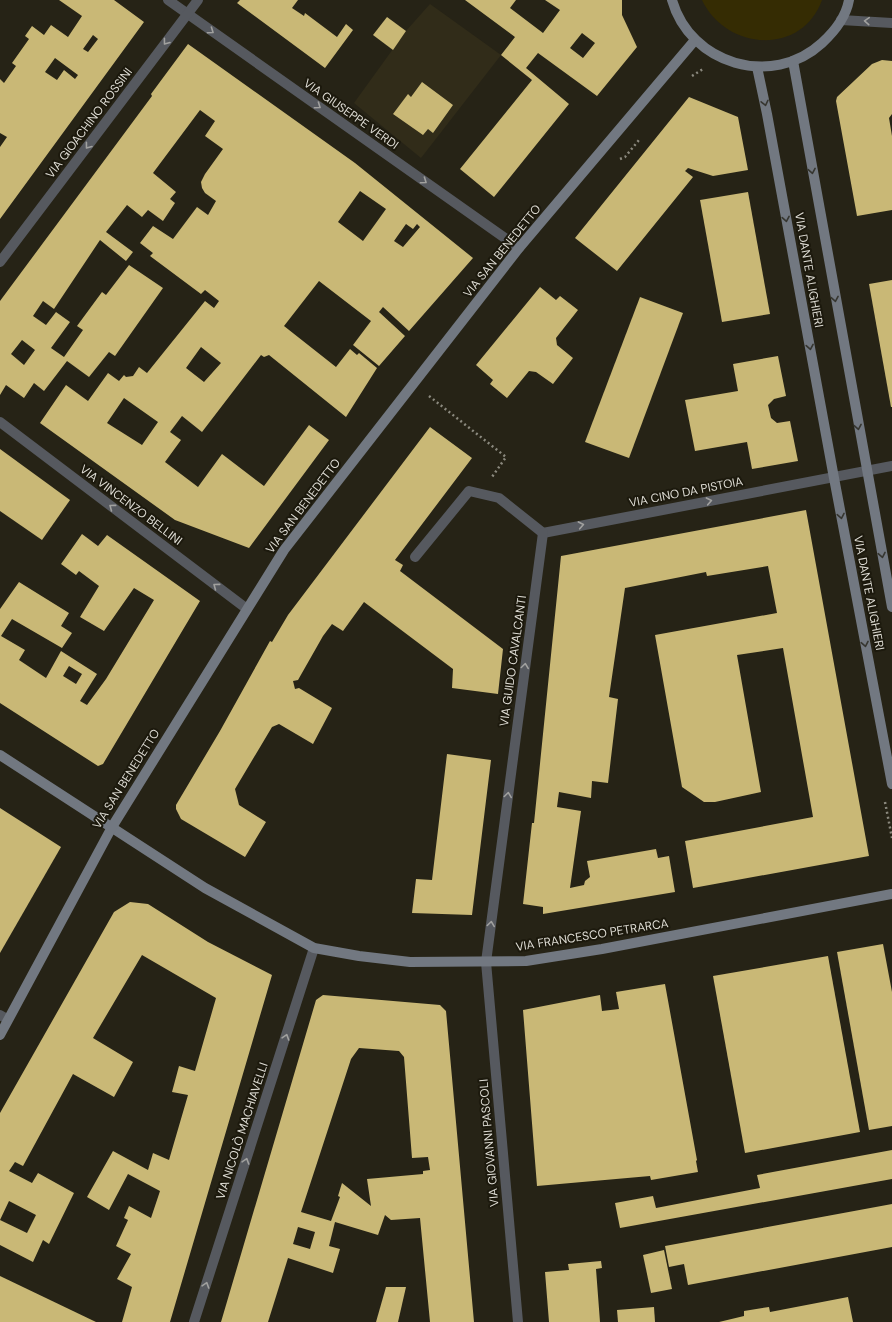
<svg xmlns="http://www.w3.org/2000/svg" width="892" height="1322" font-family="'DM Sans',sans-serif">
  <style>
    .built { fill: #312c19 }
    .green { fill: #352c03 }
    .building { fill: #c9b876; fill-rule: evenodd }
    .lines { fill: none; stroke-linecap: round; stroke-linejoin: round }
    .path { stroke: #8b897e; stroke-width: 2.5; stroke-dasharray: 2 3; stroke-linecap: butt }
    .street { stroke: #56595f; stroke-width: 10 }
    .secondary { stroke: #727881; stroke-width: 10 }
    .oneway { stroke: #a1a19f }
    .oneway2 { stroke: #363630 }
    .labels { text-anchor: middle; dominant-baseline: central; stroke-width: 4; stroke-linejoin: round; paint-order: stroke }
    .street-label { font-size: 12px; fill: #dedcd4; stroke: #1c190d }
  </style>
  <rect width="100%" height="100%" fill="#262316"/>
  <!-- built -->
  <path class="built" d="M430,4l71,51 -80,103 -67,-55 52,-72z"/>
  <!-- green -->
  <path class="green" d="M702,0h120c-20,56 -96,51 -120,0z"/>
  <!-- building -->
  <g class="building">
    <path d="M59,0h55l30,22 -144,197v-72l7,-10 -7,-4v-54l4,4 12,-17 -4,-3 17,-24 -4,-3 7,-10 12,9 7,-10 17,12 14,-21zM93,35l5,4 -10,13 -5,-3zM55,58l23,17 -3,4 -11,-9 -7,10 -12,-8z"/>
    <path d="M240,0h58l-6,8 12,8 1,-3 32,24 9,-13 7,6 -28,38 -88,-65z"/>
    <path d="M465,0h51l-6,8 33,25 17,-23 -15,-10h77v15l15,32 -40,49 -59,-43 -12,15 43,36 -75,93 -34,-28 72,-89 -31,-25 14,-18zM582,33l13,10 -12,15 -13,-10z"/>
    <path d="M387,17l19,14 -13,19 -20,-15z"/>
    <path d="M188,44l167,119 118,95 -64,73 -26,-24 -4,5 26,24 -26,30 -26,-21 18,-24 -52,-40 -35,45 52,41 14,-18 7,6 2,-2 18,15 -31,49 -77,-62 -5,2 -3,-2 -59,77 -20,-16 -12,16 11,8 -16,22 33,25 24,-33 42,32 45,-61 20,15 -80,108 -74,-28 -135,-97 26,-38 22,16 20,-28 11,8 5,-6 2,2 7,-1 6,-9 8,6 58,-72 9,7 5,-7 -14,-11 -4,4 -51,-38 3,-3 -13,-10 13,-17 20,13 24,-32 11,8 8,-14 -11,-8 -3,-5 -1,-6 4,-8 18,-25 -18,-13 10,-15 -15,-11 -47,63 23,19 -6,7 5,4 -12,18 -15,-11 -6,7 -15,-12 -21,27 27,20 -7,9 -26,-21 -46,69 -11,-8 -10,15 13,9 10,-13 14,10 -19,26 13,9 19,-27 -6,-4 25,-34 4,3 23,-30 34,23 -48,68 -6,-4 -20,25 -22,-16 -23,30 -10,-8 -10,15 -18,-13 -6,10v-94l152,-205 -1,-2zM360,191l26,18 -23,32 -25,-19zM406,224l7,5 4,-5 3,3 -17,20 -9,-6zM22,340l13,10 -11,15 -13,-11zM201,347l20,16 -17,19 -18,-14zM124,398l34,24 -16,23 -35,-22z"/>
    <path d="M882,60l10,1v53l-3,4 3,18v74l-35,6 -21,-115 1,-4 35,-33z"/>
    <path d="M422,82l31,23 -20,28 -5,-4 -5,6 -30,-21 15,-20 3,3z"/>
    <path d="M689,97l49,20 10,53 -35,6 -25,-8 -3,3 8,6 -76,94 -42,-33z"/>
    <path d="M748,192l22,122 -48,8 -22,-122z"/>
    <path d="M892,280v127h-1l-22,-123z"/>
    <path d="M540,287l16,13 4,-4 18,14 -22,28 1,7 16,13 -20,26 -17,-12 -7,-1 -22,27 -17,-14 3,-4 -17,-15z"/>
    <path d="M640,297l43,16 -54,145 -44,-16z"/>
    <path d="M778,356l8,40 -12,3 -6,6 3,13 6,5 13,-2 8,40 -46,8 -5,-27 -52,9 -10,-51 53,-9 -5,-27z"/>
    <path d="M430,427l42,31 -77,102 8,5 -3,6 103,78 -5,45 -46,-6 1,-19 -89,-67 -21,29 -11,-7 -9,12 -25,44 -5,1 2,8 4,-1 33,20 -19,36 -34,-20 -7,3 -37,62 4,16 27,17 -21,35 -64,-38 -5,-10v-4l44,-74 50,-90 2,1 16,-27z"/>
    <path d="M0,449l70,51 -28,40 -42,-29z"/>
    <path d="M806,510l63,346 -176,32 -8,-47 128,-24 -30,-169 -46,7 24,137 -46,10h-11l-22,-15 -27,-152 122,-22 -9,-47 -61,10 -1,-4 -81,16 -16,109 9,2 -10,84 -16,-2 -1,17 -32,-6 -2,15 24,4 -11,77 14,-3 1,-4 5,-4 -3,-16 69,-12 2,9 11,-2 6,36 -132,22v-7l-20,-3 9,-81h2l27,-267z"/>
    <path d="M82,534l16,12 9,-11 93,66 -97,163 -5,2 -98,-63v-94l19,-27 50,31 -8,13 11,7 -10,15 -50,-29 -11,17 24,14 -6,10 27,18 15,-27 36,23 -17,27 7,4 19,-26 48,-79 -20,-12 -30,43 -24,-14 19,-31 -20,-15 -3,4 -15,-11zM69,666l13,8 -6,10 -13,-8z"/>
    <path d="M447,754l44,6 -19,155 -60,-2 4,-34 16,1z"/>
    <path d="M0,808l61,39 -61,106z"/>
    <path d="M130,902l18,2 60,38 64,33 -102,347h-48l10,-35 -15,-8 14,-25 -15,-8 12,-26 -4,-2 5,-12 22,12 9,-27 -32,-17 -19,36 -22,-13 26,-46 35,19 5,-17 16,7 19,-65 -16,-3 7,-26 16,5 21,-73 -74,-43 -49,83 40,24 -19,35 -41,-23 -50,92 -8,-4 -6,9 23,12 6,-10 36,20 -25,51 -6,-4 -10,22 -33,-17v-132l114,-201zM9,1201l27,14 -9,18 -27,-13z"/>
    <path d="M883,944l9,48v134l-23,4 -32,-178z"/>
    <path d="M828,956l32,176 -115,21 -32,-177z"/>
    <path d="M665,984l32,176 -1,1 2,11 -47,8 -1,-4 -113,10 -14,-176 77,-15 2,16 17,-2 -3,-17z"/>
    <path d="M323,995l117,10 6,6 28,311h-44l-10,-104 -29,2 -6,-5 -7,20 -43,-13 -6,24 11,3 -7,24 -45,-15 -20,64h-47l95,-322zM359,1048l40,3 5,6 8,101 16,-1 2,13 -7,1v3l-56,5 4,27 -29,-23 -4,13 2,1 -9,24 -30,-9 50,-153zM298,1227l17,5 -5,17 -17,-5z"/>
    <path d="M892,1150v29l-272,49 -5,-25 38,-7 3,12 104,-20 -3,-13z"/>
    <path d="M892,1204v43l-204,38 -4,-21 -15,3 -4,-21z"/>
    <path d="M664,1250l8,39 -21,4 -8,-38z"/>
    <path d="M601,1261l1,7 -6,1 4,53h-51l-4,-50 24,-2 -1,-6z"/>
    <path d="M0,1276l96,46h-96z"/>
    <path d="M386,1287h20l-8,35h-22z"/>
    <path d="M848,1297l5,25h-134l25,-6v-5l25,-4 1,5z"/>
    <path d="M654,1307l1,15h-37l-1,-12z"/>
  </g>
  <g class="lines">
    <!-- path -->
    <g class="path">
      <path d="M692,76l11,-7"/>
      <path d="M620,159l5,-2 14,-17"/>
      <path d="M429,396l77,61 -14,20"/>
      <path d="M885,802l7,36"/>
    </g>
    <!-- street -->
    <g class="street">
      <path d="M168,0l351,248"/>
      <path d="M841,20l51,3"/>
      <path d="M0,262l198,-262"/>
      <path d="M0,422l247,187"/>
      <path d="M543,533l349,-67"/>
      <path d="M415,557l54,-66 30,7 44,35"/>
      <path d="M0,1015l7,4"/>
      <path d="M194,1322l120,-374"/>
      <path d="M518,1322l-32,-360 57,-429"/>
    </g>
    <!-- secondary -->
    <g class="secondary">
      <path d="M672,0c18,64 100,89 150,43 12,-11 24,-26 27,-43"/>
      <path d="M793,61l99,546"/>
      <path d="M757,67l10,47 67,364 58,306"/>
      <path d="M0,755l205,133 109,60 45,8 51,6 116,-1 76,-12 290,-55"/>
      <path d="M0,1035l112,-208 172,-277 235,-302 176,-208"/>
    </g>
  </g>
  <!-- one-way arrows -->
  <defs><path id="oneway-chevron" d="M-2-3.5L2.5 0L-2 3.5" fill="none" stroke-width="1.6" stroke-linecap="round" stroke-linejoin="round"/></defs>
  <g class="oneway">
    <use href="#oneway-chevron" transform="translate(867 21) rotate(-176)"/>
    <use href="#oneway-chevron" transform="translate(211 31) rotate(35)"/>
    <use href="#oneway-chevron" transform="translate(166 42) rotate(127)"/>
    <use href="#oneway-chevron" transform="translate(318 106) rotate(35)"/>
    <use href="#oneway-chevron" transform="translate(88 146) rotate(127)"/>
    <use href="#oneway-chevron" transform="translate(424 181) rotate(35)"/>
    <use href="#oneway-chevron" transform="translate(709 501) rotate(-11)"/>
    <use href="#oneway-chevron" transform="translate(112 507) rotate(-143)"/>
    <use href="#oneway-chevron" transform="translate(581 525) rotate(-11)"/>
    <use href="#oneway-chevron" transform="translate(216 586) rotate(-143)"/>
    <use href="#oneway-chevron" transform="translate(525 666) rotate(-82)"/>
    <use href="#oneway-chevron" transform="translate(508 795) rotate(-82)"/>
    <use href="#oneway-chevron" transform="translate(491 924) rotate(-82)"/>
    <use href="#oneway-chevron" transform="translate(286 1037) rotate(-72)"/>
    <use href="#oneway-chevron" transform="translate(246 1161) rotate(-72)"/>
    <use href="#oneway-chevron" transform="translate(206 1285) rotate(-72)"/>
  </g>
  <g class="oneway2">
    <use href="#oneway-chevron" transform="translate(765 103) rotate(77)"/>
    <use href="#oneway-chevron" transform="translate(812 171) rotate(80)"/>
    <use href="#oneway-chevron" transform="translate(786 219) rotate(80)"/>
    <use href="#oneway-chevron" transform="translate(835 299) rotate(80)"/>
    <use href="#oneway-chevron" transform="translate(810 347) rotate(80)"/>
    <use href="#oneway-chevron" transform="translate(858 427) rotate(80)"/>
    <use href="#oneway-chevron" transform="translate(841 516) rotate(79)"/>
    <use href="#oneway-chevron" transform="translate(882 555) rotate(79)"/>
    <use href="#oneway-chevron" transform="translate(865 644) rotate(79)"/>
  </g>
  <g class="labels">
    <!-- street labels -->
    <g class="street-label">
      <text transform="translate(351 114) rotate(35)">VIA GIUSEPPE VERDI</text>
      <text transform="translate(89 123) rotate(-53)">VIA GIOACHINO ROSSINI</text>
      <text transform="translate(502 251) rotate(-51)">VIA SAN BENEDETTO</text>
      <text transform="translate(809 270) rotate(80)">VIA DANTE ALIGHIERI</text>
      <text transform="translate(686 492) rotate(-11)">VIA CINO DA PISTOIA</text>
      <text transform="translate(131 505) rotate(37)">VIA VINCENZO BELLINI</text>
      <text transform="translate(303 506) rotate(-53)">VIA SAN BENEDETTO</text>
      <text transform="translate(869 593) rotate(79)">VIA DANTE ALIGHIERI</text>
      <text transform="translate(513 661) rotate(-82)">VIA GUIDO CAVALCANTI</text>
      <text transform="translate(126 779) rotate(-58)">VIA SAN BENEDETTO</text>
      <text transform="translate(592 935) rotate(-9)">VIA FRANCESCO PETRARCA</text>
      <text transform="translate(242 1131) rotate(-72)">VIA NICOLÒ MACHIAVELLI</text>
      <text transform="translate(489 1143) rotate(-95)">VIA GIOVANNI PASCOLI</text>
    </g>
  </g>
</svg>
